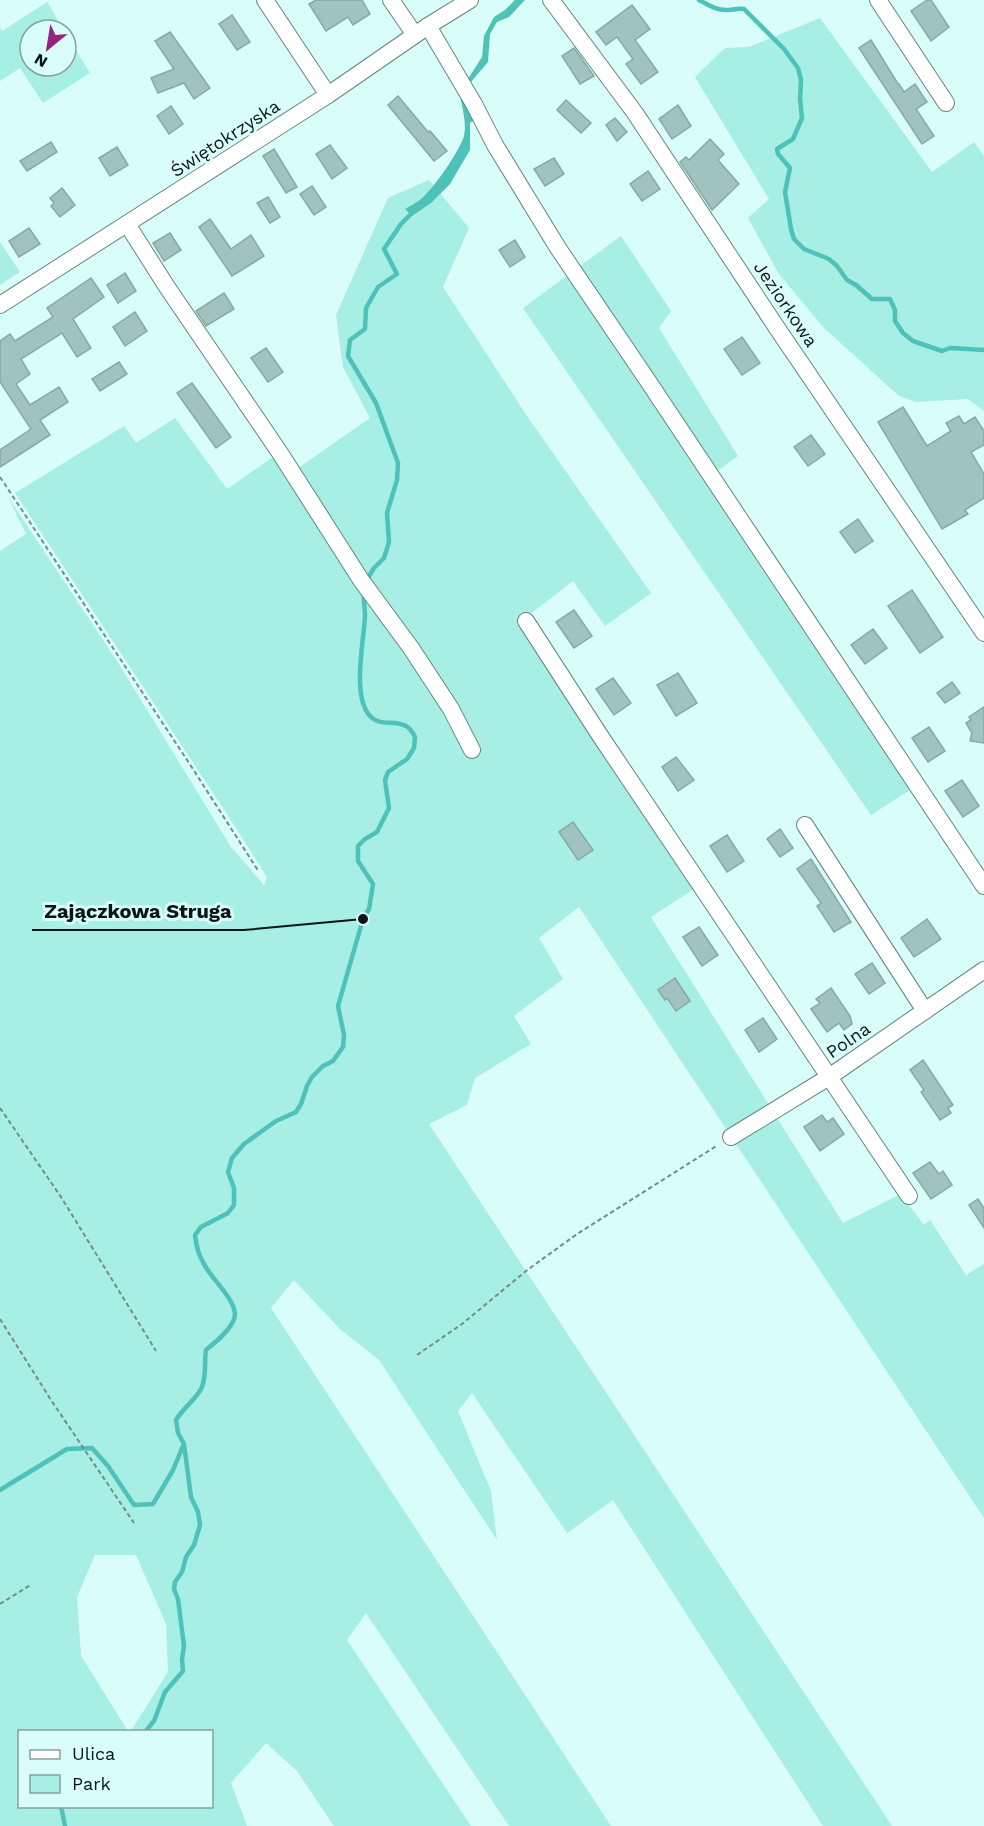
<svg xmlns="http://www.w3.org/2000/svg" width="984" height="1826" font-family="'Work Sans',sans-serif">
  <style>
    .green { fill: #a7eee5; fill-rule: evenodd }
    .water { fill: #4ec2b8 }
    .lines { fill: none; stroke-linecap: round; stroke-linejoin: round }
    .stream { stroke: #4ec2b8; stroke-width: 4.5 }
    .building { fill: #a1c3bf; stroke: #87a9a5; stroke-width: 1.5 }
    .minor-casing { stroke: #648581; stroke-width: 18 }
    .path { stroke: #738c89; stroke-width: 2; stroke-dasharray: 4.5 3; stroke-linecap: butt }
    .minor { stroke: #fff; stroke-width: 16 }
    .labels { text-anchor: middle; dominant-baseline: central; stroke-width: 6; stroke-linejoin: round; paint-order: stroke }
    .street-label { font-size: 18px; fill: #091615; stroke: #d9fdf8 }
    .leader { fill: none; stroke: #091615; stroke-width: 2 }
    .callout-dot { fill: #091615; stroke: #d9fdf8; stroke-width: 2 }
    .callout-label { font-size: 20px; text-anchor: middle; font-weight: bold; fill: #091615; stroke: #d9fdf8; stroke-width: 6; stroke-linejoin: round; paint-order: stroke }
  </style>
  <rect width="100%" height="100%" fill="#d9fdf8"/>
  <!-- green -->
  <g class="green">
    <path d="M47,2l17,28h-34v36h36v-32l24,39 -47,30 -23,-35 -20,13v-53l2,3z"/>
    <path d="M820,18l112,154 42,-30 10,14v255l-16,-12 -52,3 -17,-6 -75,-68 -45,-54 -31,-56 21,-19 -74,-122 30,-29 24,-1z"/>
    <path d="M429,180l40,48 -26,59 84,129 124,177 -46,33 -32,-45 -44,34 168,272 -46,30 192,306 58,-29 23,31 6,-5 36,55 18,-11v254l-405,-611 -40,31 24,41 -49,37 17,28 -56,34 -8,27 -38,19 463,702h-69l-210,-326 -46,33 -95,-140 -14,18 33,80 6,49 -118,-180 -39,-31 -46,-49 -23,28 340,518h-102l-143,-213 -19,27 124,186h-137l-37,-55 -31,-28 -35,40 16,43h-247v-1275l26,-17 -18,-37 109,164 114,186 33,38 3,-8 -42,-66 -210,-318 109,-67 12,17 39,-25 52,71 56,-39 14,19 73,-51 -27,-51 -7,-52 52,-117zM95,1555h41l30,69 2,48 -37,59 81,1v74h-192v-74l108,-1 -47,-75 -4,-59z"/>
    <path d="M621,236l50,75 -12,17 79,128 -33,24 208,308 -42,27 -348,-507z"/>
    <path d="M0,242l20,30 -20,13z"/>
  </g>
  <!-- water -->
  <path class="water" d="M515,0h10l-16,17 -12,5 -7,12 -2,28 -18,21 3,38 -3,2v27l-20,34 -19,19 -19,13 -7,-7c5,-3 11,-6 16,-10 13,-11 38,-47 43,-63 3,-13 -2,-30 -5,-43l23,-36 2,-21 10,-19 11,-7z"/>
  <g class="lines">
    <!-- stream -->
    <g class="stream">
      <path d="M699,0c9,5 19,11 29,10 7,0 9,-2 16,-1l40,40 14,19 3,12 -1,19 2,19 -9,21 -16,10 1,5 12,14 -5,24 6,37 3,10 10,10 25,10 8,7 10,14 9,5 16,14h18l5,11v11l8,12 10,8 29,10 8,-3 34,2"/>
      <path d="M366,581l8,-13 10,-10 5,-16 -2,-29 10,-33 1,-17 -22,-60 -28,-47 2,-16 15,-11 1,-21 12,-21 19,-13 -13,-25 17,-25 14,-14"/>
      <path d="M0,1490l67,-41 25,-1 16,18 26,39 19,-1 20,-34 10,-24"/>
      <path d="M145,1732l9,-11 11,-29 18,-21 -1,-12 2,-13 -6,-47 -4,-10 1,-7 7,-10 4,-15 8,-12 6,-20 -2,-13 -7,-15 -7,-53 -6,-11 -2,-13c7,-12 20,-21 25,-31 6,-11 3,-27 5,-39 9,-7 29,-24 29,-36 -1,-17 -25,-36 -32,-52 -5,-8 -7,-18 -8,-27l6,-8 27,-14 6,-8v-17l-6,-16 4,-14 12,-14 32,-23 20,-9 5,-8 6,-18 5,-9 11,-11 10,-5 10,-14 1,-12 -6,-29 25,-87 6,-10 4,-25 -15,-23v-15l7,-7 12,-7 12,-24 -4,-28 3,-8 19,-13 7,-11 1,-11c-2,-4 -5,-9 -9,-11 -11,-7 -25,1 -35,-9 -20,-19 -7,-76 -6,-101 0,-8 -2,-16 -1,-24"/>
      <path d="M61,1806l4,20"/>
    </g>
  </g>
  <!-- building -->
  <g class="building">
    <path d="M316,0h46l8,14 -17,11 -5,-8 -22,14 -17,-27z"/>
    <path d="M927,0h4l18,27 -18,14 -20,-30z"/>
    <path d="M632,5l18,24 -15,11 23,32 -17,12 -15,-20 7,-5 -16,-22 -11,8 -10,-13z"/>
    <path d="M232,15l18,27 -13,8 -18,-26z"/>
    <path d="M170,32l40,56 -16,11 -10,-16 -26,10 -7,-15 23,-9 -19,-28z"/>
    <path d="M871,40l27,44h1l5,8 11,-8 12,18 -11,7 18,27 -12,8 -63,-96z"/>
    <path d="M574,48l20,28 -14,8 -18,-28z"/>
    <path d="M398,96l30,36 2,-1 17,20 -13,10 -46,-56z"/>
    <path d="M566,100l25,23 -10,10 -24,-23z"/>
    <path d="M678,105l13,21 -19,13 -13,-20z"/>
    <path d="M171,106l12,18 -14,10 -12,-18z"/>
    <path d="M615,118l12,14 -10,9 -11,-16z"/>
    <path d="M710,139l14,15 -6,6 21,24 -27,26 -32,-48 6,-5 3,3z"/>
    <path d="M51,142l6,10 -30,19 -7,-10z"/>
    <path d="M330,145l17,23 -15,11 -16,-25z"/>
    <path d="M117,147l11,18 -18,11 -11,-18z"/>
    <path d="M274,149l23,38 -11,6 -23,-37z"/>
    <path d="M554,158l10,16 -19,12 -11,-17z"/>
    <path d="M648,171l12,18 -18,12 -12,-17z"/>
    <path d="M312,186l14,21 -12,8 -14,-21z"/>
    <path d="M62,188l13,17 -15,12 -9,-11 3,-3 -4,-5z"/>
    <path d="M268,197l12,20 -10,6 -13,-20z"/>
    <path d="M210,219l21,30 20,-14 13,21 -32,20 -33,-49z"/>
    <path d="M29,228l11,16 -21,13 -10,-16z"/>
    <path d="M170,233l11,17 -17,11 -11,-18z"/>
    <path d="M515,240l10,17 -15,10 -11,-17z"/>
    <path d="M125,273l11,18 -18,12 -11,-18z"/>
    <path d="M91,278l13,19 -31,22 18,29 -14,9 -15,-24 -41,26 9,15 -14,10 14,21 29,-18 9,15 -28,18 10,15 -50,32v-17l31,-21 -31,-47v-41l10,-7 5,7 38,-24 -6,-9z"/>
    <path d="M224,293l10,16 -28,17 -10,-15z"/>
    <path d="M135,312l12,19 -22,15 -12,-19z"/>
    <path d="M742,337l18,26 -18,12 -18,-26z"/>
    <path d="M266,348l17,24 -15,10 -17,-24z"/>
    <path d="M119,362l8,12 -27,17 -8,-12z"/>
    <path d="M192,383l39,54 -15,11 -39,-55z"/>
    <path d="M903,407l24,39 24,-15 -5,-8 13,-7 5,8 11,-7 9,14v14l-13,7 13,22v24l-19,12 3,4 -26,15 -64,-107z"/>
    <path d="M811,435l14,19 -17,12 -14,-19z"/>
    <path d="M858,519l15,22 -18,12 -15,-21z"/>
    <path d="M912,590l31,47 -23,16 -32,-47z"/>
    <path d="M574,610l18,26 -18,12 -18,-26z"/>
    <path d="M873,629l14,19 -22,16 -14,-19z"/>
    <path d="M678,673l19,30 -21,13 -19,-31z"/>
    <path d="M613,678l18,25 -17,12 -18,-26z"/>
    <path d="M952,682l8,11 -15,10 -8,-10z"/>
    <path d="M984,707v36l-14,-2 2,-8 -6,-10 5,-3 -2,-3z"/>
    <path d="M929,727l16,24 -17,11 -16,-24z"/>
    <path d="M676,757l18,23 -16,11 -16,-24z"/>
    <path d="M962,780l17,26 -16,11 -18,-26z"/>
    <path d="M573,822l20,28 -15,10 -19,-28z"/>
    <path d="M780,829l13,19 -13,9 -13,-18z"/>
    <path d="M727,835l17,26 -17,11 -17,-26z"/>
    <path d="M811,859l40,63 -17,10 -17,-26 4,-3 -24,-34z"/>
    <path d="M927,919l14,20 -27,18 -13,-19z"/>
    <path d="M699,927l19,28 -16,11 -19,-29z"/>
    <path d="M872,963l13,20 -16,11 -14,-20z"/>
    <path d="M675,978l15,23 -14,10 -9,-13 -2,2 -7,-10z"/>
    <path d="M831,988l19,28 2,8 -8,6 -5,-7 -12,9 -16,-23 9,-6 -4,-4z"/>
    <path d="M763,1018l14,21 -18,13 -14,-22z"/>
    <path d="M923,1060l30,45 -5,3 3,5 -11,7 -19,-28 3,-2 -14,-20z"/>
    <path d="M822,1115l5,7 6,-4 11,16 -24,17 -16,-24z"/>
    <path d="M930,1162l9,12 4,-3 9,14 -21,14 -18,-26z"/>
    <path d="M978,1199l6,9v20l-15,-23z"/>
  </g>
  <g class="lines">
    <!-- minor casing -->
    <g class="minor-casing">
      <g id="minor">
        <path d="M265,0l63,95"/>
        <path d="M391,0l24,35"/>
        <path d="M551,0l84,113 142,215 207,305"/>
        <path d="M878,0l68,103"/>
        <path d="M428,26l46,78 21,41 63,103 92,136 334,502"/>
        <path d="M127,224l40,63 113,166 81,127 50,68 40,61 21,41"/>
        <path d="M0,305l328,-210 100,-69 42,-26"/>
        <path d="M526,621l73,113 310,462"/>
        <path d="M805,825l120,186"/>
        <path d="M731,1137l98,-60 155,-107"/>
      </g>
    </g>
    <!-- path -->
    <g class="path">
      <path d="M0,477l191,289 68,106"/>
      <path d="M0,1108l61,89 95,154"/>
      <path d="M0,1319l51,81 83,123"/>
      <path d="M417,1355l45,-31 64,-53 51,-37 141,-89"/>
      <path d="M0,1604l32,-20"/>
    </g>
    <!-- minor -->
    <use href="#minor" class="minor"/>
  </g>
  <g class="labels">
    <!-- street labels -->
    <g class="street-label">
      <text transform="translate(225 138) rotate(-33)">Świętokrzyska</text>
      <text transform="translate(786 304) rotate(56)">Jeziorkowa</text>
      <text transform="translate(848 1040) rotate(-34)">Polna</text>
    </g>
  </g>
  <!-- callouts -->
  <path class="leader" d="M363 919L244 930H32"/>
  <circle class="callout-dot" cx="363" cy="919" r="6"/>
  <g class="callout-label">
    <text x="138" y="918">Zajączkowa Struga</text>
  </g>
  <!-- legend -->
  <rect x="18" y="1730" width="195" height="78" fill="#d9fdf8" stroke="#86a19d" stroke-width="1.5"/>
  <rect x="30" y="1750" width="30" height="9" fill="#ffffff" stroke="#86a19d" stroke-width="1.5"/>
  <text x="72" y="1760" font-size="18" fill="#091615">Ulica</text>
  <rect x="30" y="1775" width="30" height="18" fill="#a7eee5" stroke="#86a19d" stroke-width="1.5"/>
  <text x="72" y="1790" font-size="18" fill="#091615">Park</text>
  <!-- north arrow -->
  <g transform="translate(48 48) rotate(210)"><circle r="28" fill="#d9fdf8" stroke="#86a19d" stroke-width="1.5"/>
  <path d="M0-4.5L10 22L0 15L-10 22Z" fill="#962381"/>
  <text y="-9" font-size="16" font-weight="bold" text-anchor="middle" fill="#091615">N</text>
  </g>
</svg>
